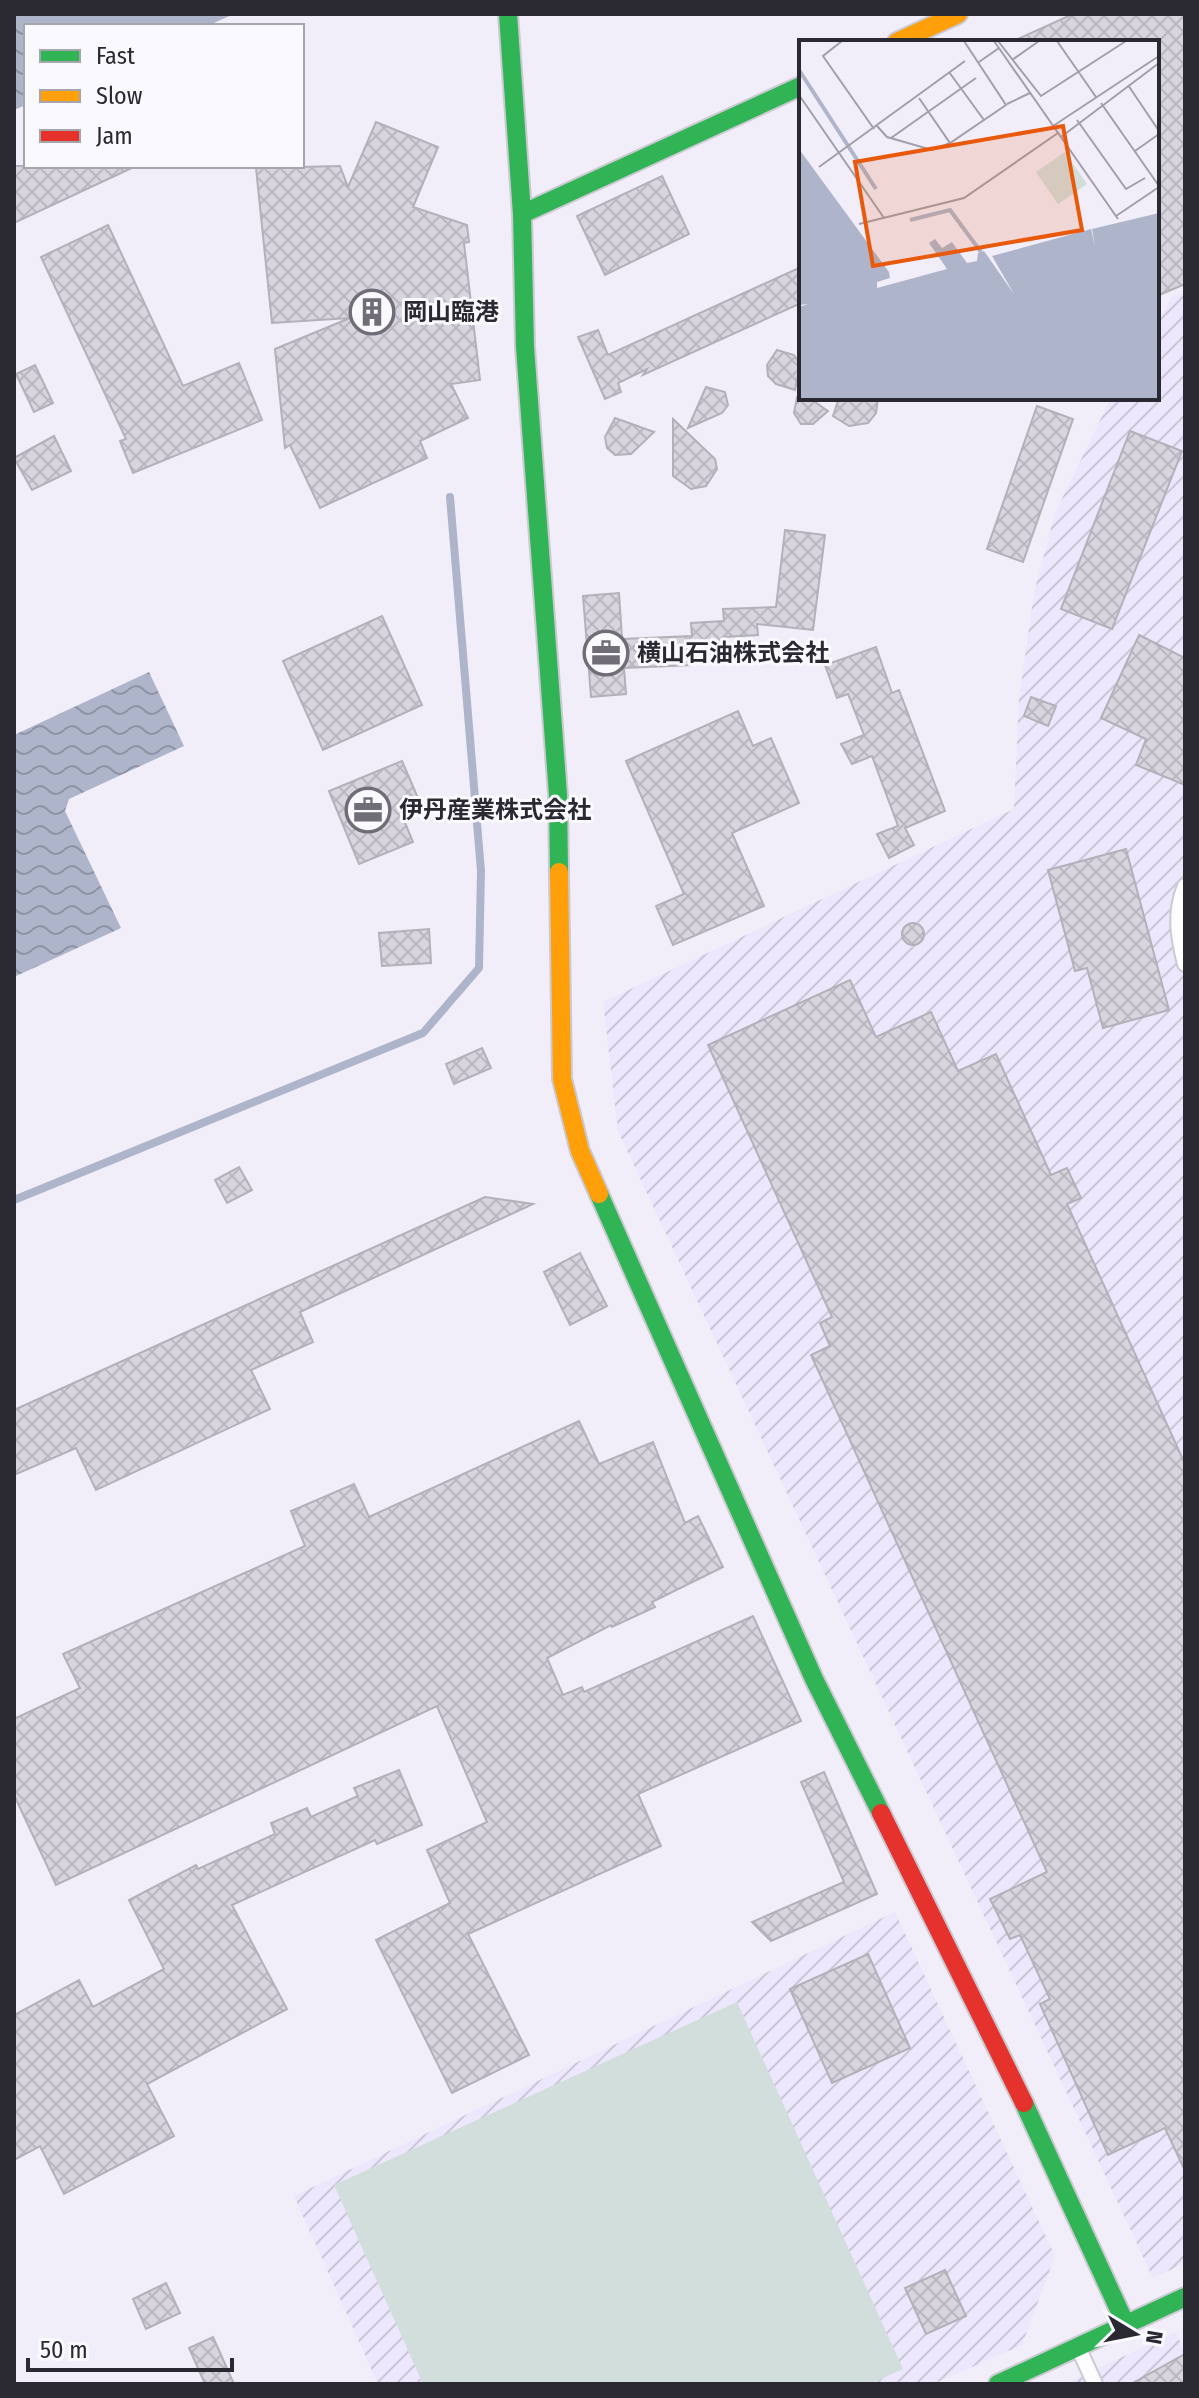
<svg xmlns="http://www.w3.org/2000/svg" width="1199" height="2398" font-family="'Fira Sans Condensed','Noto Sans JP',sans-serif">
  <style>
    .industrial { fill: url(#industrial-furrows) }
    .green { fill: #d2dedc }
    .water { fill: url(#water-waves) }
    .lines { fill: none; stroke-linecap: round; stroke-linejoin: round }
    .stream { stroke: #aeb5cb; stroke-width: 8 }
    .building { fill: url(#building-cross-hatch); stroke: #b3b0b9; stroke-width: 2 }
    .lane-casing { stroke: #cbc9d2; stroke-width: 18 }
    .fast-casing { stroke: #cbc9d2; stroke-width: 22 }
    .slow-casing { stroke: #cbc9d2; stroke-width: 22 }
    .jam-casing { stroke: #cbc9d2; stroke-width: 22 }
    .lane { stroke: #fdfcfe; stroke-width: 14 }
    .fast { stroke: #30b455; stroke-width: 18 }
    .slow { stroke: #ff9f0a; stroke-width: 18 }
    .jam { stroke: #e5322d; stroke-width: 18 }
    .labels { text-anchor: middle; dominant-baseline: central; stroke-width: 6; stroke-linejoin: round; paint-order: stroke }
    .poi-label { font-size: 24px; font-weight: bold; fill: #2a2830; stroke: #faf9fe; text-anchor: start }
    .inset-river { fill: none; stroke: #aeb5cb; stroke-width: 4 }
    .inset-road { fill: none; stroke: #a19fa9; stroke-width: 2 }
    .view { fill: #e8590c; fill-opacity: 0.15; stroke: #e8590c; stroke-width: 4 }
    .inset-edge { fill: none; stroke: #2a2830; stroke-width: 4 }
  </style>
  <defs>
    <pattern id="industrial-furrows" width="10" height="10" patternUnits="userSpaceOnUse" patternTransform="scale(2)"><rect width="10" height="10" fill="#ece7fc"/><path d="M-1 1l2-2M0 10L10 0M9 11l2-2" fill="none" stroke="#cbc6d8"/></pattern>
    <pattern id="water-waves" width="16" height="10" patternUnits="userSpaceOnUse" patternTransform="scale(2)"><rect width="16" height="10" fill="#aeb5cb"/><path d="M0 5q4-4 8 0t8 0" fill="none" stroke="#8e93a5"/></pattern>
    <pattern id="building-cross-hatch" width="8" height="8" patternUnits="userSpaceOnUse" patternTransform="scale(2)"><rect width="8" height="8" fill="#d8d5df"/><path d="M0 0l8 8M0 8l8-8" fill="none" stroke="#bab7c0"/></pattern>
  </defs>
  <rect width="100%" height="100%" fill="#f1eefa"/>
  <!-- industrial -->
  <g class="industrial">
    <path d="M1185,292v1971l-32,15 -535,-1147 -15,-129 411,-193 5,-110 15,-106 21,-80 56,-115h46v-75l15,-26z"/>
    <path d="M895,1912l160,344 -33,89 -89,39h-555l-84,-188z"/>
    <path d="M1176,2332l9,21v31h-121z"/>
  </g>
  <!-- green -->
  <path class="green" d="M737,2002l166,367 -33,15h-447l-89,-199z"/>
  <!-- water -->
  <g class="water">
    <path d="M14,14h220l-27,12h-181v79l-12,5z"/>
    <path d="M149,672l35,74 -115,53 -4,12 56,117 -107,49v-242z"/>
  </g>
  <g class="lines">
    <!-- stream -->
    <path class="stream" d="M14,1200l409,-167 56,-65 2,-97 -31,-374"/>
  </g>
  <!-- building -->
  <g class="building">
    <path d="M1073,14h112v270l-28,12v-254h-146z"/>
    <path d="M376,122l62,25 -25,60 54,18 2,17 -5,1 16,137 -29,4 17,34 -48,23 7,17 -107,50 -30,-63 -5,3 -10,-99 75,-31 -78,5 -16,-155 84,-2 8,21z"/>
    <path d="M14,166h122l-122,57z"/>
    <path d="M662,176l27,58 -84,41 -28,-59z"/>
    <path d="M108,225l75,161 56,-23 23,57 -129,53 -13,-32 6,-2 -85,-182z"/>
    <path d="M801,267v36l-158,72 4,-6 -29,14 3,9 -16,7 -27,-62 20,-7 10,25z"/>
    <path d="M777,350l17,5 6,9 -5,26 -19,-6 -8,-8 -1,-11z"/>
    <path d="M35,365l18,38 -19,9 -18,-38z"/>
    <path d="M706,387l19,5 3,13 -6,8 -34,15z"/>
    <path d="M797,397l15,3 16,11 -15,13h-12l-7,-11z"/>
    <path d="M839,398h39l-2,15 -8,10 -19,3 -16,-10z"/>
    <path d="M1037,406l36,13 -50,143 -36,-13z"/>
    <path d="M615,418l39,14 -23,22 -16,1 -8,-7 -2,-11z"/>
    <path d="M673,419l42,40 2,10 -11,17 -15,3 -18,-13z"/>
    <path d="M1130,431l52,20 -70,178 -51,-20z"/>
    <path d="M54,436l17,35 -39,19 -18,-32z"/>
    <path d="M785,530l40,5 -12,95 -56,-6 1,11 -33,2 1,13 -33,1v14l-69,3 2,26 -35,3 -8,-101 36,-3 3,46 70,-3 -1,-13 33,-2 -1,-12 53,-2z"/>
    <path d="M382,616l40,89 -99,45 -40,-89z"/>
    <path d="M1139,635l46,23v127l-49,-20 10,-26 -45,-21z"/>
    <path d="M876,647l16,46 7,-3 46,121 -40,17 9,17 -25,13 -12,-24 21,-8 -26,-70 -20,8 -11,-20 23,-9 -16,-41 -11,4 -12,-33z"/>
    <path d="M1031,697l25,9 -8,20 -24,-10z"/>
    <path d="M738,711l15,35 18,-8 28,65 -67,30 32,73 -91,39 -17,-39 28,-12 -58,-133z"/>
    <path d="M402,761l16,37 -20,8 15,36 -54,22 -30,-73z"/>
    <path d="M1126,849l43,161 -66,18 -16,-60 -12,3 -27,-101z"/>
    <circle cx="913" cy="934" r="11"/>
    <path d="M429,929l2,34 -49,3 -3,-33z"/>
    <path d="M850,980l26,57 55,-25 27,59 38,-17 55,121 16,-7 14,30 -14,6 118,260v707l-20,-43 -57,27 -68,-151 10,-5 -30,-64 -10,4 -20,-40 57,-27 -236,-517 19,-9 -10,-23 12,-6 -124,-272z"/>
    <path d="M482,1048l9,20 -37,16 -8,-20z"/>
    <path d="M239,1167l13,23 -25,13 -12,-23z"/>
    <path d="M485,1197l48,7 -233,108 13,30 -62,28 19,39 -174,81 -20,-42 -62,27v-65z"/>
    <path d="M580,1253l27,53 -37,19 -26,-53z"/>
    <path d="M579,1421l20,43 54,-22 32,81 13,-7 25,51 -71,35 3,5 -43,20 -1,-2 -64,33 16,37 19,-8 2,5 169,-76 48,105 -163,73 23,52 -193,88 61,121 -77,38 -76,-153 74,-37 -23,-53 60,-28 -50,-116 -381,179 -42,-90v-76l66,-31 -17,-34 242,-108 -14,-35 63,-27 15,33z"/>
    <path d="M399,1770l23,55 -45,19 -2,-4 -143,65 55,104 -140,75 27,52 -110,58 -24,-48 -26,14v-145l65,-35 14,27 71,-38 -35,-69 67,-35 2,4 77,-35 -4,-11 36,-15 4,9 47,-21 -4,-8z"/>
    <path d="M824,1772l53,122 -106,47 -19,-19 92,-40 -43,-100z"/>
    <path d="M868,1954l42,94 -78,35 -42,-94z"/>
    <path d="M945,2270l21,46 -40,18 -21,-46z"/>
    <path d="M166,2283l14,30 -34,16 -13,-30z"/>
    <path d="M213,2337l21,47h-29l-16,-36z"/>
    <path d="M1185,2354v30h-54z"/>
  </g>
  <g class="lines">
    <!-- lane casing -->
    <g class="lane-casing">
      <g id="lane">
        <path d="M1185,886c-11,27 -7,50 0,78"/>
        <path d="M1078,2347l17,37"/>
      </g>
    </g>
    <!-- fast casing -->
    <g class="fast-casing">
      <g id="fast">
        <path d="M508,14l14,200 3,133 33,448 1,77"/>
        <path d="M522,214l279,-128"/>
        <path d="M599,1194l215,485 67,134"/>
        <path d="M1024,2103l102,222"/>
        <path d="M998,2384l187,-87"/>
      </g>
    </g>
    <!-- slow casing -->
    <g class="slow-casing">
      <g id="slow">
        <path d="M897,42l61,-28"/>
        <path d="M559,872l3,207 18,72 19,43"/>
      </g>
    </g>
    <!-- jam casing -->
    <g class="jam-casing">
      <path id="jam" d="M881,1813l143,290"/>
    </g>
    <!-- lane -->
    <use href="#lane" class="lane"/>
    <!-- fast -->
    <use href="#fast" class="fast"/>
    <!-- slow -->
    <use href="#slow" class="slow"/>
    <!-- jam -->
    <use href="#jam" class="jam"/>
  </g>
  <!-- icons -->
  <defs>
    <g id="building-ring" transform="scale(2.3)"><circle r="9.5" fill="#faf9fe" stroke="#706d77" stroke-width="1.5"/><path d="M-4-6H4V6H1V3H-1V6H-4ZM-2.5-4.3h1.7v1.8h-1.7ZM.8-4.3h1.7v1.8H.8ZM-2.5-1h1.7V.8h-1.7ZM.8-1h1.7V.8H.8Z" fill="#706d77"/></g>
    <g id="office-ring" transform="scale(2.3)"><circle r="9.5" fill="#faf9fe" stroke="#706d77" stroke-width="1.5"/><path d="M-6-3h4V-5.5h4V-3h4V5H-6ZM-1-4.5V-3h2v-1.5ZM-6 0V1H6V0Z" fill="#706d77"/></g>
  </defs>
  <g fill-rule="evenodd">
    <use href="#building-ring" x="372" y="312"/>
    <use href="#office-ring" x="606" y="653"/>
    <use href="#office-ring" x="368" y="810"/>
  </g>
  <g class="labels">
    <!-- poi labels -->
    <g class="poi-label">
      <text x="403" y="312">岡山臨港</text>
      <text x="637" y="653">横山石油株式会社</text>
      <text x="399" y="810">伊丹産業株式会社</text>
    </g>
  </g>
  <!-- overview -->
  <g transform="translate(799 40)">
    <rect width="360" height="360" fill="#f1eefa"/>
    <path d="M266,112l22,32 -29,20 -22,-32z" fill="#d2dedc"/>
    <path d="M0,109l90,123 1,6 -13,4v6l70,-19 -18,-26 6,-4 7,9 10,-6 15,21 10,-2 1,-8 6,-2 30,43 -22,-38 99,-27 4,18 -3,-18 67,-16v186h-360v-92l9,-3 -9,1z" fill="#aeb5cb"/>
    <path class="inset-river" d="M0,30l77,119M111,180l40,-10 31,42"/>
    <path class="inset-road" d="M43,1l-19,15 51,73M195,1l124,178M199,1l43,55 85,-55M258,1l39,56M213,20l27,-19M180,22l20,-14M150,32l35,48M329,45l31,46M0,55l85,123M120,58l31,45 56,-38 -42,-64M302,63l58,83M208,64l23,-11M278,80l49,69 19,-11M78,86l10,11 45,13 18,-7M254,86l106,-70M262,97l98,-74M92,98l85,-60M336,111l24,-17M20,127l146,-106M317,176l43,-29M60,184l105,-26 94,-65"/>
    <path class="view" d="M264,86l19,104 -209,36 -18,-104z"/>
    <rect width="360" height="360" class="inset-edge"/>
  </g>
  <!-- border -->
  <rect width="1199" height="2398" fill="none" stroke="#2a2830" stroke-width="32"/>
  <!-- legend -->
  <rect x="24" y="24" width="280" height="144" fill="#faf9fe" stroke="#a7a5ac" stroke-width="2"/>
  <rect x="40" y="50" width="40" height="12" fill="#30b455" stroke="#a7a5ac" stroke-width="2"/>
  <text x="96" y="64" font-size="24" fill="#2a2830">Fast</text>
  <rect x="40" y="90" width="40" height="12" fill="#ff9f0a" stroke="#a7a5ac" stroke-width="2"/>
  <text x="96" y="104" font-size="24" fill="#2a2830">Slow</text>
  <rect x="40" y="130" width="40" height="12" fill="#e5322d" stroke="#a7a5ac" stroke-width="2"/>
  <text x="96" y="144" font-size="24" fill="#2a2830">Jam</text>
  <!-- north arrow -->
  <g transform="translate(1135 2334) rotate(100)" stroke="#faf9fe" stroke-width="6" paint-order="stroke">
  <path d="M0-6L14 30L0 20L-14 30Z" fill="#2a2830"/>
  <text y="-12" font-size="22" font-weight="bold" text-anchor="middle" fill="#2a2830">N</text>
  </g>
  <!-- scale -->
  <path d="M28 2358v12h204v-12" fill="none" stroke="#2a2830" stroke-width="4"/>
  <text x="40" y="2358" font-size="24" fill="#2a2830" stroke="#faf9fe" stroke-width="6" paint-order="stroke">50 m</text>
</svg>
